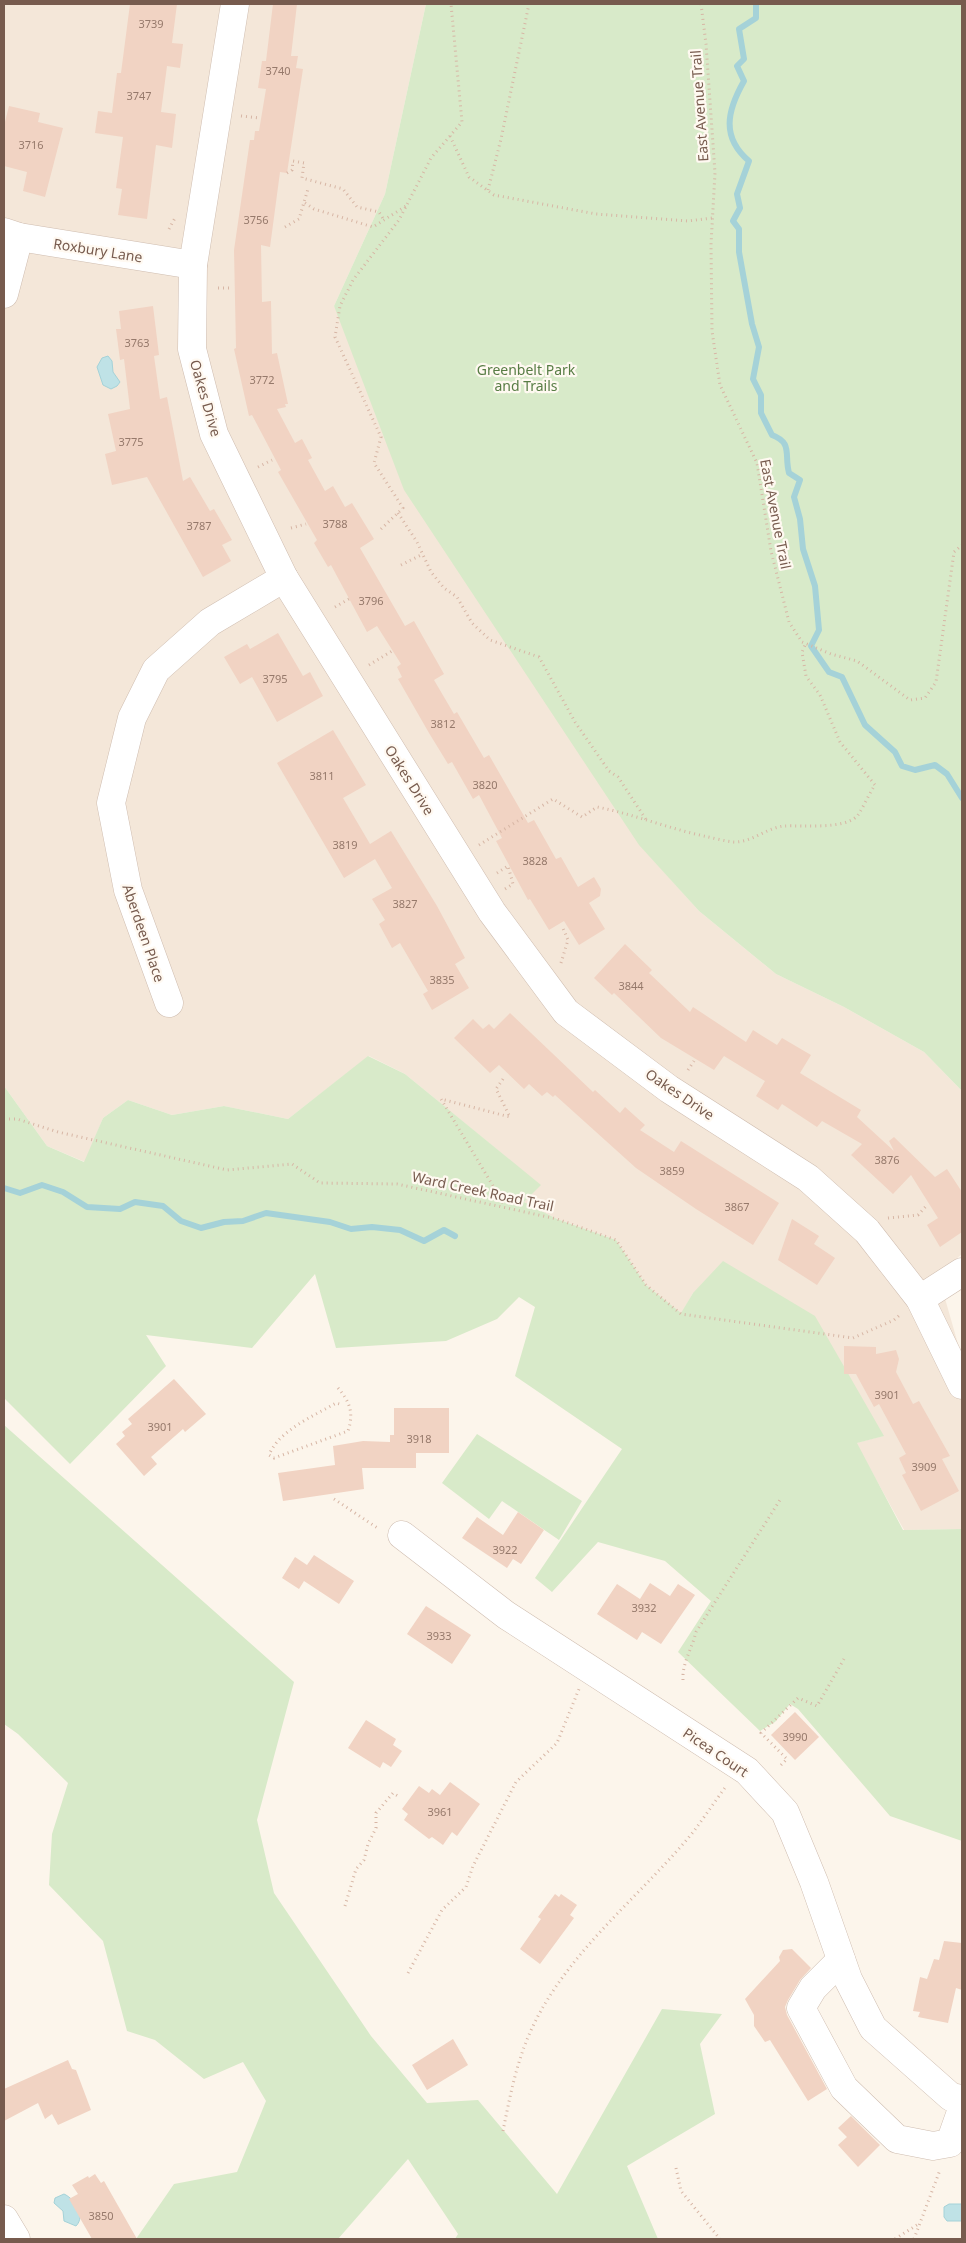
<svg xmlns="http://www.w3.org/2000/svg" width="966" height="2243" font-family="'Noto Sans',sans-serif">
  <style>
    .residential { fill: #f4e7d9 }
    .green { fill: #d8eac9 }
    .water { fill: #bfe2e6; stroke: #a5d2d8 }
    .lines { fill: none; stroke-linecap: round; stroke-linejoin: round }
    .stream { stroke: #a5d2d8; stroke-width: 6 }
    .building { fill: #f1d3c3 }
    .minor-casing { stroke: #cfbdb0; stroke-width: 29 }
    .path { stroke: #d7b6a5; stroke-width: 3; stroke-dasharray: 1 4; stroke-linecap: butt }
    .minor { stroke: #fff; stroke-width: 28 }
    .labels { text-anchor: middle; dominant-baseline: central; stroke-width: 4.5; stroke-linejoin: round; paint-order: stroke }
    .number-label { font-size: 11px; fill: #96796b }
    .street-label { font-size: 14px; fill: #775b4e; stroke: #fff9f1 }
    .park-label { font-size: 14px; fill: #587d45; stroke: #fff9f1 }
  </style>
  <rect width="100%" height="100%" fill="#fcf5eb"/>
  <!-- residential -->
  <path class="residential" d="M4,4h422l-41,190 -51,112 305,538 60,67 77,63 68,33 80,45 38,39v163l-24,20 24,84v171l-58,1 -48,-87 27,-7 -190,-143 -12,21 -35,-29 -30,-45 -59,-21 -33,-17 16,-17 -135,-111 -36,-18 -81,63 -64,-13 -52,9 -44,-15 -25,18 -18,44 -38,-16 -43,-60z"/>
  <!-- green -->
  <g class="green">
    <path d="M426,4h536v1087l-38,-39 -80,-45 -68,-33 -77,-63 -60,-66 -235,-355 -70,-184 51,-112z"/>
    <path d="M368,1056l37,18 136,111 -17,17 33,17 59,21 30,45 35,28 12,-20 30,-32 92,55 69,120 -27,7 46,87 59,-1v312l-72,-25 -92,-107 -8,-5 -15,18 -15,9 -82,-79 33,-51 -46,-40 -67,-19 -46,50 -17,-14 87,-129 -107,-73 20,-69 -16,-10 -22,22 -51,22 -110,7 -21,-74 -63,74 -106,-13 20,31 -96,98 -66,-66v-312l43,60 37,16 19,-44 25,-18 44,15 52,-9 64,13z"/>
    <path d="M4,1425l290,257 -37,138 17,73 97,143 56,67 51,-3 79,94 105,-185 60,5 -22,30 15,70 -88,52 31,73h-203l3,-5 -50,-75 -70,80h-202l38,-55 63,-12 29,-71 -23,-39 -39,17 -49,-39 -28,-9 -24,-90 -54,-56 3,-51 16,-51 -50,-49 -14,-10z"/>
    <path d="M477,1434l105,67 -23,39 -57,-39 -13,18 -47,-36z"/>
  </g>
  <!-- water -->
  <g class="water">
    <path d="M108,356l4,5 1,11 7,10 -3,4 -6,3 -8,-4 -6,-18 5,-9z"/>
    <path d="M64,2194c11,5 22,22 12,32l-12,-5 -1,-10 -9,-8 1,-5z"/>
    <path d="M949,2204h13v17h-15l-3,-4v-10z"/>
  </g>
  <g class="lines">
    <!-- stream -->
    <g class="stream">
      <path d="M756,4v14l-17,11 5,30 -7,7 7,15c-17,30 -23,56 5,80l-12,33 3,14 -7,13 6,8v23l13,72 7,23 -6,32 8,16v18l11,22c21,8 12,19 17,38l11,7 -6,17 6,22 3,30 12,37 4,44 -8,16 18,26 13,5 23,48 30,27 7,14 13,4 20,-5 12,9 15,24"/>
      <path d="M4,1188l16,5 22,-8 21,7 24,15 33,2 15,-7 28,4 18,15 20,7 23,-6 19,-1 23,-8 64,9 21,7 21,-2 28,3 24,11 20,-11 11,6"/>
    </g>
  </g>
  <!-- building -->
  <g class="building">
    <path d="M130,4h47l-5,39 11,1 -3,24 -13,-2 -6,46 15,2 -4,34 -16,-3 -9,74 -29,-4 4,-26 -6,-1 7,-51 -28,-4 3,-22 14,2 5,-40h4z"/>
    <path d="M273,4h24l-6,52h7l-2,12 7,1 -16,104 -7,-1 -10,75 -9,-2 1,57 9,-1 1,53 5,-1 11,51h-3l1,3 -9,2 18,34 7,-4 10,19 -4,2 17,31 8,-5 12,21 7,-4 22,36 -14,9 45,78 9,-5 30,53 -10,6 20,34 3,-2 27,46 5,-3 39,68 6,-3 22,39 5,-2 17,30 16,-10 7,12 -1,7 -11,7 16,26 -26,16 -15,-24 -15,9 -19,-31 -2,1 -32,-59 6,-3 -23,-43 -6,4 -21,-37 -4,2 -19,-31 -31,-54 4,-2 -5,-10 4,-3 -24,-38 -10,6 -36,-67 -3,2 -14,-24 3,-3 -39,-68 3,-2 -29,-55 -3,1 -15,-67 2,-1 -2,-98 16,-110h4l1,-9h4l7,-42 -8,-1 4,-27h4z"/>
    <path d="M9,106l31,7 -2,9 25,6 -18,69 -22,-6 4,-19 -23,-6v-40z"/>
    <path d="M153,306l6,49 -5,1 6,43 7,-2 16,84 7,-4 20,34 4,-2 18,31 -10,5 9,16 -28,16 -56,-100 -35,8 -7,-31 11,-3 -8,-37 22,-5 -6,-50 -4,1 -4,-31h5l-2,-18z"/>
    <path d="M278,633l25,43 7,-4 13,24 -46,26 -25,-45 -12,7 -16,-27 23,-13 3,5z"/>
    <path d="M333,730l33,55 -23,13 27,46 21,-13 46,75 28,52 -10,6 14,24 -37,22 -9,-16 5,-3 -28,-48 -8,5 -13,-24 6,-4 -13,-21 20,-11 -17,-29 -31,19 -67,-115z"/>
    <path d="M625,944l27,26 -3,3 41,39 3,-5 53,35 7,-12 24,15 5,-7 29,17 -11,18 61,37 -4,7 37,34 -5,-10 5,-4 41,40 12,-8 15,23v40l-22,15 -13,-22 11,-7 -27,-43 -18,19 -42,-39 11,-11 -40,-23 -5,6 -35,-23 -4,6 -22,-14 9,-15 -41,-25 -10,14 -53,-32 -47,-45 -2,2 -18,-17z"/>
    <path d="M510,1013l83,79 2,-2 25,23 5,-6 20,18 -5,5 34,22 7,-11 98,62 -26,42 -57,-36 -60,-41 -81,-73 -2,2 -6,-5 -5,4 -13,-12 -5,5 -25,-24 -9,8 -36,-35 19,-19 10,10 6,-5 5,5z"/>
    <path d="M792,1219l27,17 -5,8 21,14 -18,27 -39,-25z"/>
    <path d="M844,1346l32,1v7l20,-4 3,9 -3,13 17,32 6,-3 31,55 -8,3 17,32 -38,20 -19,-36 4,-2 -7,-15 7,-4 -27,-50 -5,3 -18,-33h-12z"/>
    <path d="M174,1379l32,35 -21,18 -2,-3 -32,28 6,7 -13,12 -28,-32 9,-8 -3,-4 10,-8 -4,-5z"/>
    <path d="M394,1408h55v45h-33v15h-54l2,21 -81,12 -5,-28 57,-8 -2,-19 30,-5 27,1v-7h4z"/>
    <path d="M518,1512l26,18 -23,34 -8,-5 -6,9 -45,-30 15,-21 26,18z"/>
    <path d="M314,1555l40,26 -15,23 -35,-23 -5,8 -17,-11 13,-21 12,8z"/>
    <path d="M650,1583l20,13 8,-12 17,11 -34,49 -19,-12 -5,8 -40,-26 20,-30 23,15z"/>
    <path d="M426,1606l45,29 -19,29 -45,-30z"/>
    <path d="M795,1712l24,25 -24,23 -24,-25z"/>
    <path d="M366,1720l30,19 -3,6 9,6 -11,16 -8,-5 -3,6 -32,-20z"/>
    <path d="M450,1782l30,22 -23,32 -5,-4 -9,13 -11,-8 -3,2 -25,-19 4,-6 -6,-5 17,-23 10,7 3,-4 8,6z"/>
    <path d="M555,1894l4,3 2,-3 16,11 -7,10 4,3 -34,46 -20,-15 21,-30 -3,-2z"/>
    <path d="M944,1941l18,2v47l-6,-2 -8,35 -30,-6 2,-5 -7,-1 7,-34 7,2 7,-20 5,1z"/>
    <path d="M792,1949l19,19 -11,12 -12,20 -3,7 2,8 40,74 -19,12 -38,-61 -5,2 -11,-16v-11l-9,-16 35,-38 -1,-4 4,-7z"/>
    <path d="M453,2039l15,26 -41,25 -15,-25z"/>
    <path d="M68,2060l4,9 4,1 15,40 -33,15 -6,-11 -7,5 -7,-16 -34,18v-32z"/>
    <path d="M851,2116l29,29 -22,22 -20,-22 9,-8 -9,-9z"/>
    <path d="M95,2174l6,9 3,-2 33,58h-45l-23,-40 9,-5 -6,-9 16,-9 1,2z"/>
  </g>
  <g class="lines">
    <!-- minor casing -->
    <g class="minor-casing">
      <g id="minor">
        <path d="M235,4l-42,261 -1,84 22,85 70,144 208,334 74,100 103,77 139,89 59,53 53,68 42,86"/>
        <path d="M4,232l15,5 174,28"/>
        <path d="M4,294l15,-57"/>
        <path d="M169,1003l-41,-113 -17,-87 21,-85 24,-48 54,-48 74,-44"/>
        <path d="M920,1299l42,-27"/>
        <path d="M402,1535l104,80 241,156 38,41 29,70 34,97 25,49 78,69 11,2"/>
        <path d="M841,1960l-28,28 -12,20 43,80 53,51 36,7 17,-3 12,-34"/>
        <path d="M4,2219l12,20"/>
      </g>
    </g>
    <!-- path -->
    <g class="path">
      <path d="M701,4l5,40 9,129 -4,71 1,87 8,54 37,78 14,88 18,71 13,20 29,12 26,7 53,39 15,-2 11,-16 18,-130 8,-7"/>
      <path d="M241,116l19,2"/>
      <path d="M450,136l19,41 25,18 102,19 92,7 24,-3"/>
      <path d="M287,173l5,-3 1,-9 11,2 -2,15 41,11 14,18 22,5 5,8"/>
      <path d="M488,190l13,-51 28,-135"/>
      <path d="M305,203l9,6 59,18 33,-21"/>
      <path d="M285,227l14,-8 9,-30"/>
      <path d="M169,229l6,-11"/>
      <path d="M218,288h15"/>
      <path d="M258,467l14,-7"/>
      <path d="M398,513l19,29 14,30 13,16 13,9 15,26 18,17 49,17 36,65 34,49 9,6 29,44"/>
      <path d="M291,528l15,-4"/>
      <path d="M381,529l22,-21 -29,-45 7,-26 -46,-100 5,-31 13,-26 46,-60 32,-62 31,-36 -11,-118"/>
      <path d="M401,565l20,-10"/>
      <path d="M335,607l14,-8"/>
      <path d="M369,665l23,-14"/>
      <path d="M479,845l74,-46 29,18 15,-10c36,7 70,21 107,29 9,2 20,5 30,6 19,0 32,-14 50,-16 18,-1 62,4 74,-11 6,-9 11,-21 17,-30l-35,-43 -20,-47 -14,-19 -4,-24 4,-9"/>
      <path d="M497,873l11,-7 5,18 -8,5"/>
      <path d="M561,963l7,-23 -6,-14"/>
      <path d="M688,1070l6,-9"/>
      <path d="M503,1079l-7,10 14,28 -69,-18 64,107"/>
      <path d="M4,1119h13l41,13 169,38 65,-6 28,19 77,1 160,35 59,21 30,45 35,29 172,24 41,-18 7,-6"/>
      <path d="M888,1218l30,-3 9,-10"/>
      <path d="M338,1388c12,14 16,25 10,43l-74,27 -5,-3c10,-25 45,-39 67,-52l7,2"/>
      <path d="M334,1499l45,30"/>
      <path d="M683,1680c-1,-17 9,-31 13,-48l84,-132"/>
      <path d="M781,1765l6,-6 -26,-26 37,-35 19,8 27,-47"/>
      <path d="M345,1906l11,-37 8,-9 4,-16 8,-16v-15l17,-20 5,3"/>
      <path d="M408,1973l34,-63 24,-23 7,-21 43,-84 41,-39 22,-54"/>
      <path d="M503,2131c7,-35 14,-72 30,-105 37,-77 108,-130 161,-195 11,-15 22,-31 33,-46"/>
      <path d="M676,2168l5,23 39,48"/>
      <path d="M895,2239l25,-16"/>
      <path d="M914,2239l26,-69"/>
    </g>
    <!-- minor -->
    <use href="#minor" class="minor"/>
  </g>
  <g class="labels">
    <!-- number labels -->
    <g class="number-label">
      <text x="151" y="23">3739</text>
      <text x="278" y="70">3740</text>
      <text x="139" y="95">3747</text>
      <text x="31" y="144">3716</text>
      <text x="256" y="219">3756</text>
      <text x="137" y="342">3763</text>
      <text x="262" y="379">3772</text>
      <text x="131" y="441">3775</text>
      <text x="335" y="523">3788</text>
      <text x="199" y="525">3787</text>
      <text x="371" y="600">3796</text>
      <text x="275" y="678">3795</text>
      <text x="443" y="723">3812</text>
      <text x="322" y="775">3811</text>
      <text x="485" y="784">3820</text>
      <text x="345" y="844">3819</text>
      <text x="535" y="860">3828</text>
      <text x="405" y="903">3827</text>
      <text x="442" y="979">3835</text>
      <text x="631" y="985">3844</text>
      <text x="887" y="1159">3876</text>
      <text x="672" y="1170">3859</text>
      <text x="737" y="1206">3867</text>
      <text x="887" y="1394">3901</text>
      <text x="160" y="1426">3901</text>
      <text x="419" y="1438">3918</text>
      <text x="924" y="1466">3909</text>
      <text x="505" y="1549">3922</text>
      <text x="644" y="1607">3932</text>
      <text x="439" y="1635">3933</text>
      <text x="795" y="1736">3990</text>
      <text x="440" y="1811">3961</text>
      <text x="101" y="2215">3850</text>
    </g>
    <!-- street labels -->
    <g class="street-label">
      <text transform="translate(699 106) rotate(-94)">East Avenue Trail</text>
      <text transform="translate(98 250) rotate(9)">Roxbury Lane</text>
      <text transform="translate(206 398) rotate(74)">Oakes Drive</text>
      <text transform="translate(776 514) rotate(79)">East Avenue Trail</text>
      <text transform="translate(410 780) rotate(58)">Oakes Drive</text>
      <text transform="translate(144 933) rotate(71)">Aberdeen Place</text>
      <text transform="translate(680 1094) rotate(34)">Oakes Drive</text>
      <text transform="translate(483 1191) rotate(12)">Ward Creek Road Trail</text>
      <text transform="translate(716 1752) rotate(34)">Picea Court</text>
    </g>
    <!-- park labels -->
    <g class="park-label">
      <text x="526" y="369">Greenbelt Park<tspan x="526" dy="16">and Trails</tspan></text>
    </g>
  </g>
  <!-- border -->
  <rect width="966" height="2243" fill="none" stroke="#775b4e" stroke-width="10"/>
</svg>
